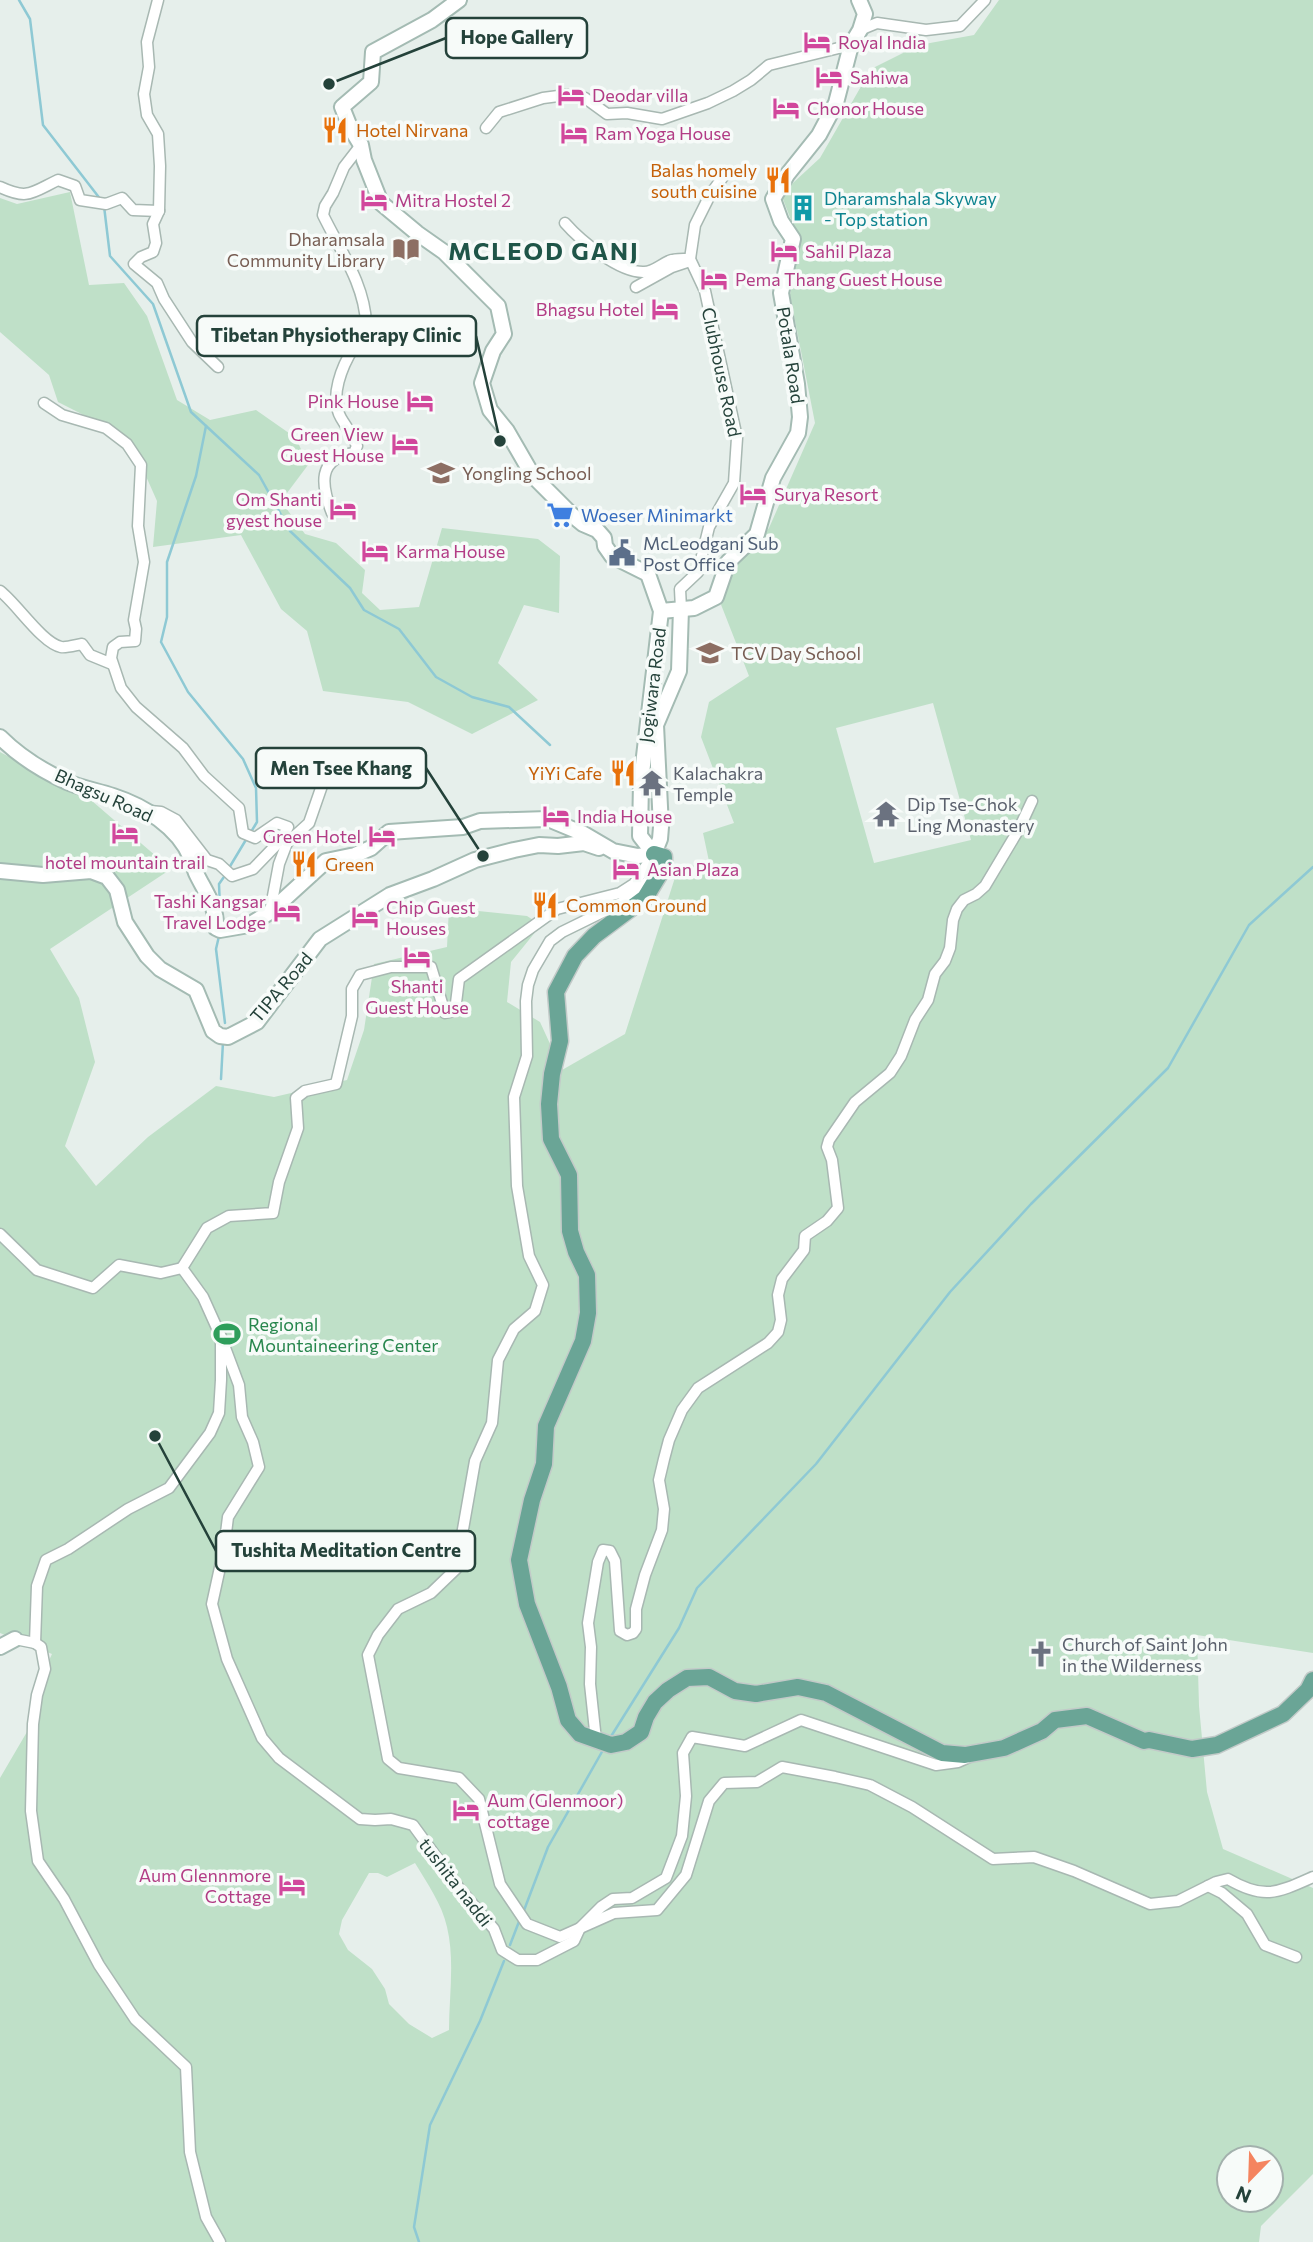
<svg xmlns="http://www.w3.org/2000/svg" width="1313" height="2242" font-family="Commissioner,sans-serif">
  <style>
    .green { fill: #bfe0c8; fill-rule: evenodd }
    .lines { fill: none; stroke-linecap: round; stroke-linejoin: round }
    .stream { stroke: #8ec9d4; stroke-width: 2.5 }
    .street-casing { stroke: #a8b8b2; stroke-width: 13 }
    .secondary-casing { stroke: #a4bbb3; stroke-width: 18 }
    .primary-casing { stroke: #c2cac8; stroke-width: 19 }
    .street { stroke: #fff; stroke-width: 10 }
    .secondary { stroke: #fff; stroke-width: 14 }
    .primary { stroke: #6aa596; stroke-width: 16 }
    .labels { text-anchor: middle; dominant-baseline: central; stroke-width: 7; stroke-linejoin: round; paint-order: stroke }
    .hotel-label { font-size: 18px; fill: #b23c85; stroke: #f7fbf9; text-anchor: start }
    .food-label { font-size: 18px; fill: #c56008; stroke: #f7fbf9; text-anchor: start }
    .culture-label { font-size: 18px; fill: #0d838f; stroke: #f7fbf9; text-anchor: start }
    .education-label { font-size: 18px; fill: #785e54; stroke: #f7fbf9; text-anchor: start }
    .street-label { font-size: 18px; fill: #24423a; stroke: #f7fbf9 }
    .shop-label { font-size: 18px; fill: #366cbe; stroke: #f7fbf9; text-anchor: start }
    .service-label { font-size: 18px; fill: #4e5e75; stroke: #f7fbf9; text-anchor: start }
    .worship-label { font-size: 18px; fill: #5b616d; stroke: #f7fbf9; text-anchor: start }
    .leisure-label { font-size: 18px; fill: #27864d; stroke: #f7fbf9; text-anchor: start }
    .district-label { font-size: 24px; font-weight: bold; letter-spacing: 2px; fill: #1f5548; stroke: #f7fbf9 }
    .leader { fill: none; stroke: #24423a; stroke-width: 2.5 }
    .callout-dot { fill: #24423a; stroke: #f7fbf9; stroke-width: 2.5 }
    .callout { fill: #f7fbf9; stroke: #24423a; stroke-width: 2.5 }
    .callout-label { font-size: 19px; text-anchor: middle; font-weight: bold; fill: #24423a }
  </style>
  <rect width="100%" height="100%" fill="#e6efeb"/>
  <!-- green -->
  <g class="green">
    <path d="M999,0h314v1653l-116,-18 2,71 8,86 16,57 90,39v286l-52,52 -2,16h-1259v-464l31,-53 14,-56 7,-15 -52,-21v-881l92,49 79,68 -121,80 29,49 16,64 -30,84 31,40 52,-49 68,-51 58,11 73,-17 17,-50 10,-66 73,-17 2,-39 78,8 14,9 -30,37 -4,40 33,20 22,48 63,-36 54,-169 31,1 -7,-33 31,-10 -33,-86 8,-35 40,-26 -29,-74 12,-36 37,-38 46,-105 -25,-128 9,-54 -18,-47 39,-36 51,-89 48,-24 55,-10zM933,703l38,137 -97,23 -38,-135zM415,1863c12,20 27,41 32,64 8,33 2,70 2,103l-17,8 -23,-14 -20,-20 -4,-15 -13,-20 -24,-19 -9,-16 3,-14 27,-47h9l9,4zM1229,2158h42v42h-42z"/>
    <path d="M70,192l19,93 35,-2 23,33 30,84 33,20 46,-10 40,28 12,27 -27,36 24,33 31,9 29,27 -3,23 18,17 39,-3 23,-79 96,11 22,17 -1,57 -35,-8 -26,58 40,37 -66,34 -64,-32 -85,-11 -16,-60 -26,-22 -40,-74 -88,12 4,-46 -28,-63 -71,-36 -9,-27 -49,-43v-134l17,6z"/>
  </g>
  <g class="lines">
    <!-- stream -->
    <g class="stream">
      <path d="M19,0l11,19 13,106 58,75"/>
      <path d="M104,206l6,50 43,48 38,108 68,63 31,56 60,57 14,22 35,19 37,48 36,20 37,10 41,38"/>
      <path d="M206,426l-10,50 -29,86v55l-6,25 27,50 55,67 13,29 1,34 -6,10"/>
      <path d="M229,868l18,-30"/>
      <path d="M220,908l-1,-24 7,-10"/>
      <path d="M219,936l-3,13 9,74"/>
      <path d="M221,1079l2,-37"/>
      <path d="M610,1738l69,-110 18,-40 119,-124 134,-172 81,-88 137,-136 81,-143 64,-58"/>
      <path d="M523,1913l25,-66 55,-97"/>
      <path d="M510,1945l10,-26"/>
      <path d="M419,2242l-5,-15 16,-102 50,-104 24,-60"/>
    </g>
    <!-- street casing -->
    <g class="street-casing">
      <g id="street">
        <path d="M158,0l-11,42 2,25 -5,27 3,21 11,19 2,32 -1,45 -6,13 3,19 -3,9 -12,5 -7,7 23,19 7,16 28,43 26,25"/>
        <path d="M860,30l17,-7 49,7 34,-4 25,-26"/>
        <path d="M486,128l13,-16 44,-14 23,-3 19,3 22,16 20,-1 35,6 46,-16 25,-12 18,-11 18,-15 82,-20"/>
        <path d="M0,187c28,13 31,6 58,-7l17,6 5,14 26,4 16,-6 11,12 26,1"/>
        <path d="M565,223c15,17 54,50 79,49 9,0 16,-7 25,-11 6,-3 15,-2 21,-2"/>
        <path d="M636,287l36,-20 15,-5"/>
        <path d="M44,403l18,12 44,13 21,16 14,21 -3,61 6,36 -10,58 2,9 -1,12 -15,1 -7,5 -2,11 10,30 15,19 47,41 21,28 35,32 4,25 12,5 22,-15 11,4 -7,13 -28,29 -21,7 -13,-12 -12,-4 -31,-40 -15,-8 -11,-1"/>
        <path d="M332,513c-11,-28 -15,-55 22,-60l3,-7c-4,-10 -10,-18 -16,-28 -12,-21 1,-52 13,-71 5,-7 13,-13 12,-23 -1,-39 -26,-74 -43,-109l2,-9 8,-13 11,-26 17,-22"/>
        <path d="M0,591c17,13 42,52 61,56 5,1 15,-2 21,-3l8,11 22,9"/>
        <path d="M681,609l-1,-20 18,-17 11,-45 25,-44 3,-45 -32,-147 -15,-32 5,-34 15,-30 15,-21"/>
        <path d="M650,879l-12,13 -17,11 -59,29 -12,9 -17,29 -5,15 -2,16 1,55 -13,41 3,89 12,70 14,29 -8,26 -21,18 -16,31 -6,63 -17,38 -19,108 -25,24 -33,16 -20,26 -10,20 20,104 11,9 60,10 20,21 21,85 27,40 33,13 54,-24 43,-3 29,-35 23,-74 15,-18 33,-1 25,-15 53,10 35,8 42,22 81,52 41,-2 40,14 76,33 28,-3 38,-19 12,-3c36,21 49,14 85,-2"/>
        <path d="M270,912l9,-48 8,-21 22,-20 17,-49"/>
        <path d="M0,1234l37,36 56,18 26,-23 42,8 21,-5"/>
        <path d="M182,1268l25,-40 22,-12 44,-3 6,-31 19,-54 -2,-30 9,-7 31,-7 16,-68v-27l8,-14 31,-8h40l14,46 10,-2 4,-32 98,-70 63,-16 14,-9 20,-30"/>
        <path d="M221,1337l18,48 3,32 11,25 6,25 -31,50 -4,32 -12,55 15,55 35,79 17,20 81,61 15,1 16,-1 22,6 46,63 35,41 8,21 16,10h19l37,-19 6,-13 21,-21 12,-8 19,-1 34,-20 16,-42 4,-40 -3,-43 9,-16 53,9 56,-26 135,45 22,-3 11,-5"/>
        <path d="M15,1639l20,4 6,4 4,22 -8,26 -4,29 -2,87 7,50 26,38 35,66 36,54 51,48 4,85 16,65 14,25"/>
        <path d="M35,1643l2,-57 9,-26 22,-11 60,-40 41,-21 41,-55 9,-20 2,-33v-43l-18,-40 -21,-29"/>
        <path d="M596,1740l-6,-56 1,-37 -3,-24 10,-61 5,-12 7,1 5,10 5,70 7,4 6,-2 3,-4v-20l9,-34 17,-45 2,-21 -5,-29 5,-21 5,-19 13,-30 16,-22 70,-45 10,-11 3,-12 -3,-25 4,-16 22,-29 1,-14 22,-15 11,-13 -6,-48 -5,-13 2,-7 26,-38 35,-29 11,-17 14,-36 13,-20 7,-26 10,-13 5,-13 3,-28 4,-11 7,-9 12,-6 9,-8 34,-57 13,-28"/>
        <path d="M1208,1886l14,7 25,21 18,31 31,12"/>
      </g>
    </g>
    <!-- secondary casing -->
    <g class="secondary-casing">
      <g id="secondary">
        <path d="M459,0l-27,20 -59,32 -2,30 -29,25 8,20 11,18 3,15 17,43 36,30 27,19 54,54 6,28 -11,17 -11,32 8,27 17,21 26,45 39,39 11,9 14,6 7,8 1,8 7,10 36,18 13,37 -20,171 -1,54 14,18"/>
        <path d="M661,611l33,-3 22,-11 12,-35 29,-28 16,-56 25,-45 2,-16 -3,-33 -16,-91 12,-54 -12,-18 -8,-22 14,-24 32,-40 17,-32 15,-58 9,-15 5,-16 -6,-14"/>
        <path d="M0,737c18,18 43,34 67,45 14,6 31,9 46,14 31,10 65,31 78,62 2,5 3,10 5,15 9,19 21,33 20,55l4,2 29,-5 21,-13 56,-51 29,-6 16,-7 18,-16 74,-5 17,-6 68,-2 36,15 29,17 25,5 16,-2"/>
        <path d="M654,854l6,-15 1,-12 -5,-102 23,-54 2,-62"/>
        <path d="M0,871l43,4 48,-4 16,6 10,13 8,32 22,34 13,13 36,21 17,41 7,5 8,1 29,-15 63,-83 70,-44 43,-16 42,-19 39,-10 25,-5 19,1 26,-3 15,5"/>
        <path d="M0,1647l15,-8"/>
      </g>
    </g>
    <!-- primary casing -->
    <g class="primary-casing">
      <path id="primary" d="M654,854l10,3v7l-5,11 -14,23 -51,38 -19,20 -19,36 4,49 -8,33 -3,30 2,35 18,36 1,56 6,21 11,23 1,38 -5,28 -37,85 -2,38 -12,36 -13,60 8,44 32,83 9,33 12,14 31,11 15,-3 15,-10 5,-15 9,-15 13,-12 19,-12 22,-1 26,14 21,3 42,-7 28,6 116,60 23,2 39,-7 38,-17 13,-11 32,-4 57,25 5,-1 43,9 25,-4 66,-31 25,-24 5,-10"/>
    </g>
    <!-- street -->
    <use href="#street" class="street"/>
    <!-- secondary -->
    <use href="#secondary" class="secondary"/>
    <!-- primary -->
    <use href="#primary" class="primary"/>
  </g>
  <!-- icons -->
  <defs>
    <g id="hotel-bare" transform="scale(2.1)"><path d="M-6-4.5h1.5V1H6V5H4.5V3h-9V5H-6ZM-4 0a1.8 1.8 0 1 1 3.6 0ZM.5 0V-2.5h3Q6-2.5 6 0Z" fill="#d1479c" stroke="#f7fbf9" stroke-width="2.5" paint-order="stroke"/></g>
    <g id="restaurant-bare" transform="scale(2.1)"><path d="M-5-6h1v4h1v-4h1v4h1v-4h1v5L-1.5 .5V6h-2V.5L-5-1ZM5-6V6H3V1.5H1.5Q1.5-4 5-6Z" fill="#e8710a" stroke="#f7fbf9" stroke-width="2.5" paint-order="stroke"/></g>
    <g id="building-bare" transform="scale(2.1)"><path d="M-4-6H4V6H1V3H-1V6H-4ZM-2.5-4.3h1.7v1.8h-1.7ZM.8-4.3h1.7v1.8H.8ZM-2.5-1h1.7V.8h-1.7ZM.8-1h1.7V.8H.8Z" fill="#0f9aa8" stroke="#f7fbf9" stroke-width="2.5" paint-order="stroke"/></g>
    <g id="library-bare" transform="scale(2.1)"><path d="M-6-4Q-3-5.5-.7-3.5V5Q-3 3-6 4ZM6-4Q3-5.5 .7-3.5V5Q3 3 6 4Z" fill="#8d6e63" stroke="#f7fbf9" stroke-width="2.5" paint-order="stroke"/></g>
    <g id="school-bare" transform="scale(2.1)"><path d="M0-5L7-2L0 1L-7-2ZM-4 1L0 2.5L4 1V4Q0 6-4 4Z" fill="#8d6e63" stroke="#f7fbf9" stroke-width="2.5" paint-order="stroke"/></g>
    <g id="supermarket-bare" transform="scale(2.1)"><path d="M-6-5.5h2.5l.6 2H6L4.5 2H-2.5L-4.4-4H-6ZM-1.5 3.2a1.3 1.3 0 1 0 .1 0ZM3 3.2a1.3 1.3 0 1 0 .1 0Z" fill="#3f7fe0" stroke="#f7fbf9" stroke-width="2.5" paint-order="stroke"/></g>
    <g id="civic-bare" transform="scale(2.1)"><path d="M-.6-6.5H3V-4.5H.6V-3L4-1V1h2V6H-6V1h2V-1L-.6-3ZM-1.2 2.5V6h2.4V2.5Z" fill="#5c6f8a" stroke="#f7fbf9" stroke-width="2.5" paint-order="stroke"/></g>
    <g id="temple-bare" transform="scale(2.1)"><path d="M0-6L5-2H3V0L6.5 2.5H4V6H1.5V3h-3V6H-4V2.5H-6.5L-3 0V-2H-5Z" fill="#6b7280" stroke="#f7fbf9" stroke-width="2.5" paint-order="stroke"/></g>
    <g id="stadium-bare" transform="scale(2.1)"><path d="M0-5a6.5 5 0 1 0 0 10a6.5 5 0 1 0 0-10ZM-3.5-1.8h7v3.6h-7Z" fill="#2e9e5b" stroke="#f7fbf9" stroke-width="2.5" paint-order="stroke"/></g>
    <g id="church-bare" transform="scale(2.1)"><path d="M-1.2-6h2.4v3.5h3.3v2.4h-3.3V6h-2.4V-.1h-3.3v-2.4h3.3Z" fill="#6b7280" stroke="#f7fbf9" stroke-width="2.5" paint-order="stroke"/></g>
  </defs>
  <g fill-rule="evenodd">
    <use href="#hotel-bare" x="817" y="42"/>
    <use href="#hotel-bare" x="829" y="77"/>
    <use href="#hotel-bare" x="571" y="95"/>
    <use href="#hotel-bare" x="786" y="108"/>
    <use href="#restaurant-bare" x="335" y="130"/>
    <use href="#hotel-bare" x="574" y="133"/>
    <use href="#restaurant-bare" x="778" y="180"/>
    <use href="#hotel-bare" x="374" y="200"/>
    <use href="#building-bare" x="803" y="208"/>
    <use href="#library-bare" x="406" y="249"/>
    <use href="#hotel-bare" x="784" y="251"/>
    <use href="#hotel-bare" x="714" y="279"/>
    <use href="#hotel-bare" x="665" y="309"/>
    <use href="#hotel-bare" x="420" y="401"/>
    <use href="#hotel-bare" x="405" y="444"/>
    <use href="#school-bare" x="441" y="473"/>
    <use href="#hotel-bare" x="753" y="494"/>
    <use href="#hotel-bare" x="343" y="509"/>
    <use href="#supermarket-bare" x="560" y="515"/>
    <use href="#hotel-bare" x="375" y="551"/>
    <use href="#civic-bare" x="622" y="553"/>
    <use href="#school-bare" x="710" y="653"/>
    <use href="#restaurant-bare" x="623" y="773"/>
    <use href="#temple-bare" x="652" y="783"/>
    <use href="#temple-bare" x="886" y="814"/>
    <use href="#hotel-bare" x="556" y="816"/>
    <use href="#hotel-bare" x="125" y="833"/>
    <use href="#hotel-bare" x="382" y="836"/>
    <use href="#restaurant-bare" x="304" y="864"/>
    <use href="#hotel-bare" x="626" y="869"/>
    <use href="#restaurant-bare" x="545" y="905"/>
    <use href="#hotel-bare" x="287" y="911"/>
    <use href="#hotel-bare" x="365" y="917"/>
    <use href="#hotel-bare" x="417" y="957"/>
    <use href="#stadium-bare" x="227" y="1334"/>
    <use href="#church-bare" x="1041" y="1654"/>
    <use href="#hotel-bare" x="466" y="1810"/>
    <use href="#hotel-bare" x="292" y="1885"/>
  </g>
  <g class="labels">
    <!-- hotel labels -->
    <g class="hotel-label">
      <text x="838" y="42">Royal India</text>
      <text x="850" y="77">Sahiwa</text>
      <text x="592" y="95">Deodar villa</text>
      <text x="807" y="108">Chonor House</text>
      <text x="595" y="133">Ram Yoga House</text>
      <text x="395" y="200">Mitra Hostel 2</text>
      <text x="805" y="251">Sahil Plaza</text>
      <text x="735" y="279">Pema Thang Guest House</text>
      <text x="644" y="309" text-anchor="end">Bhagsu Hotel</text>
      <text x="399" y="401" text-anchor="end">Pink House</text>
      <text x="384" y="434" text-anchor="end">Green View<tspan x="384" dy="21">Guest House</tspan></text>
      <text x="774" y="494">Surya Resort</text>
      <text x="322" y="499" text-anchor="end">Om Shanti<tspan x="322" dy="21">gyest house</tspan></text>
      <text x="396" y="551">Karma House</text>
      <text x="577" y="816">India House</text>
      <text x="361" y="836" text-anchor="end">Green Hotel</text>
      <text x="125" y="862" text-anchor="middle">hotel mountain trail</text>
      <text x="647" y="869">Asian Plaza</text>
      <text x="266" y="901" text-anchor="end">Tashi Kangsar<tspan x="266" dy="21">Travel Lodge</tspan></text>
      <text x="386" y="907">Chip Guest<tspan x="386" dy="21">Houses</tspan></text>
      <text x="417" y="986" text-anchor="middle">Shanti<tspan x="417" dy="21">Guest House</tspan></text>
      <text x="487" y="1800">Aum (Glenmoor)<tspan x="487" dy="21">cottage</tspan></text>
      <text x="271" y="1875" text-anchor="end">Aum Glennmore<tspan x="271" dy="21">Cottage</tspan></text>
    </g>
    <!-- food labels -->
    <g class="food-label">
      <text x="356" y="130">Hotel Nirvana</text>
      <text x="757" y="170" text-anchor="end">Balas homely<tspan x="757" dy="21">south cuisine</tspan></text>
      <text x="602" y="773" text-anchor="end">YiYi Cafe</text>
      <text x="325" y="864">Green</text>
      <text x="566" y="905">Common Ground</text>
    </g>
    <!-- culture labels -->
    <g class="culture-label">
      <text x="824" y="198">Dharamshala Skyway<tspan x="824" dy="21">- Top station</tspan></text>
    </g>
    <!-- education labels -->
    <g class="education-label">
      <text x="385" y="239" text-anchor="end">Dharamsala<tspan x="385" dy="21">Community Library</tspan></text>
      <text x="462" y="473">Yongling School</text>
      <text x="731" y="653">TCV Day School</text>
    </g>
    <!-- street labels -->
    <g class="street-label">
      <text transform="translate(791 355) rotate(81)">Potala Road</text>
      <text transform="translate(722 372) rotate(78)">Clubhouse Road</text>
      <text transform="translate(652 685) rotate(-83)">Jogiwara Road</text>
      <text transform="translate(104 795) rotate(24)">Bhagsu Road</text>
      <text transform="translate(281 987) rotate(-50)">TIPA Road</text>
      <text transform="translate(456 1882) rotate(52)">tushita naddi</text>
    </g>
    <!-- shop labels -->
    <g class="shop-label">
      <text x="581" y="515">Woeser Minimarkt</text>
    </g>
    <!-- service labels -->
    <g class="service-label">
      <text x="643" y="543">McLeodganj Sub<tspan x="643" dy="21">Post Office</tspan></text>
    </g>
    <!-- worship labels -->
    <g class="worship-label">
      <text x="673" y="773">Kalachakra<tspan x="673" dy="21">Temple</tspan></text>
      <text x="907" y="804">Dip Tse-Chok<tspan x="907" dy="21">Ling Monastery</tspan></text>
      <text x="1062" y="1644">Church of Saint John<tspan x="1062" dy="21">in the Wilderness</tspan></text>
    </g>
    <!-- leisure labels -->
    <g class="leisure-label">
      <text x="248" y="1324">Regional<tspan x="248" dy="21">Mountaineering Center</tspan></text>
    </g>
    <!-- district labels -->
    <g class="district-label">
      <text x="544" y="250">MCLEOD GANJ</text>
    </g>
  </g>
  <!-- callouts -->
  <path class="leader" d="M329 84L446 38M500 441L476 336M483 856L426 768M155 1436L216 1551"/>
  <g class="callout-dot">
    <circle cx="329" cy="84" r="7"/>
    <circle cx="500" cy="441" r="7"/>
    <circle cx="483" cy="856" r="7"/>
    <circle cx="155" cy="1436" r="7"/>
  </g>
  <g class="callout">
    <rect x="446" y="18" width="141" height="40" rx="7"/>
    <rect x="197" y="316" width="279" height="40" rx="7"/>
    <rect x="256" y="748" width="170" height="40" rx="7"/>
    <rect x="216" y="1531" width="259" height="40" rx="7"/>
  </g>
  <g class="callout-label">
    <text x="517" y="44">Hope Gallery</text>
    <text x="336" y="342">Tibetan Physiotherapy Clinic</text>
    <text x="341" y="775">Men Tsee Khang</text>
    <text x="346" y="1557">Tushita Meditation Centre</text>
  </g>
  <!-- north arrow -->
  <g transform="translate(1250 2179) rotate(203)"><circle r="33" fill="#f7fbf9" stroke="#a3b1ad" stroke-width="2"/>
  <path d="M0-5L12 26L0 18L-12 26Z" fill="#f4845f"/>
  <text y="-10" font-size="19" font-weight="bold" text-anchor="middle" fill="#24423a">N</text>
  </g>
</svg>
